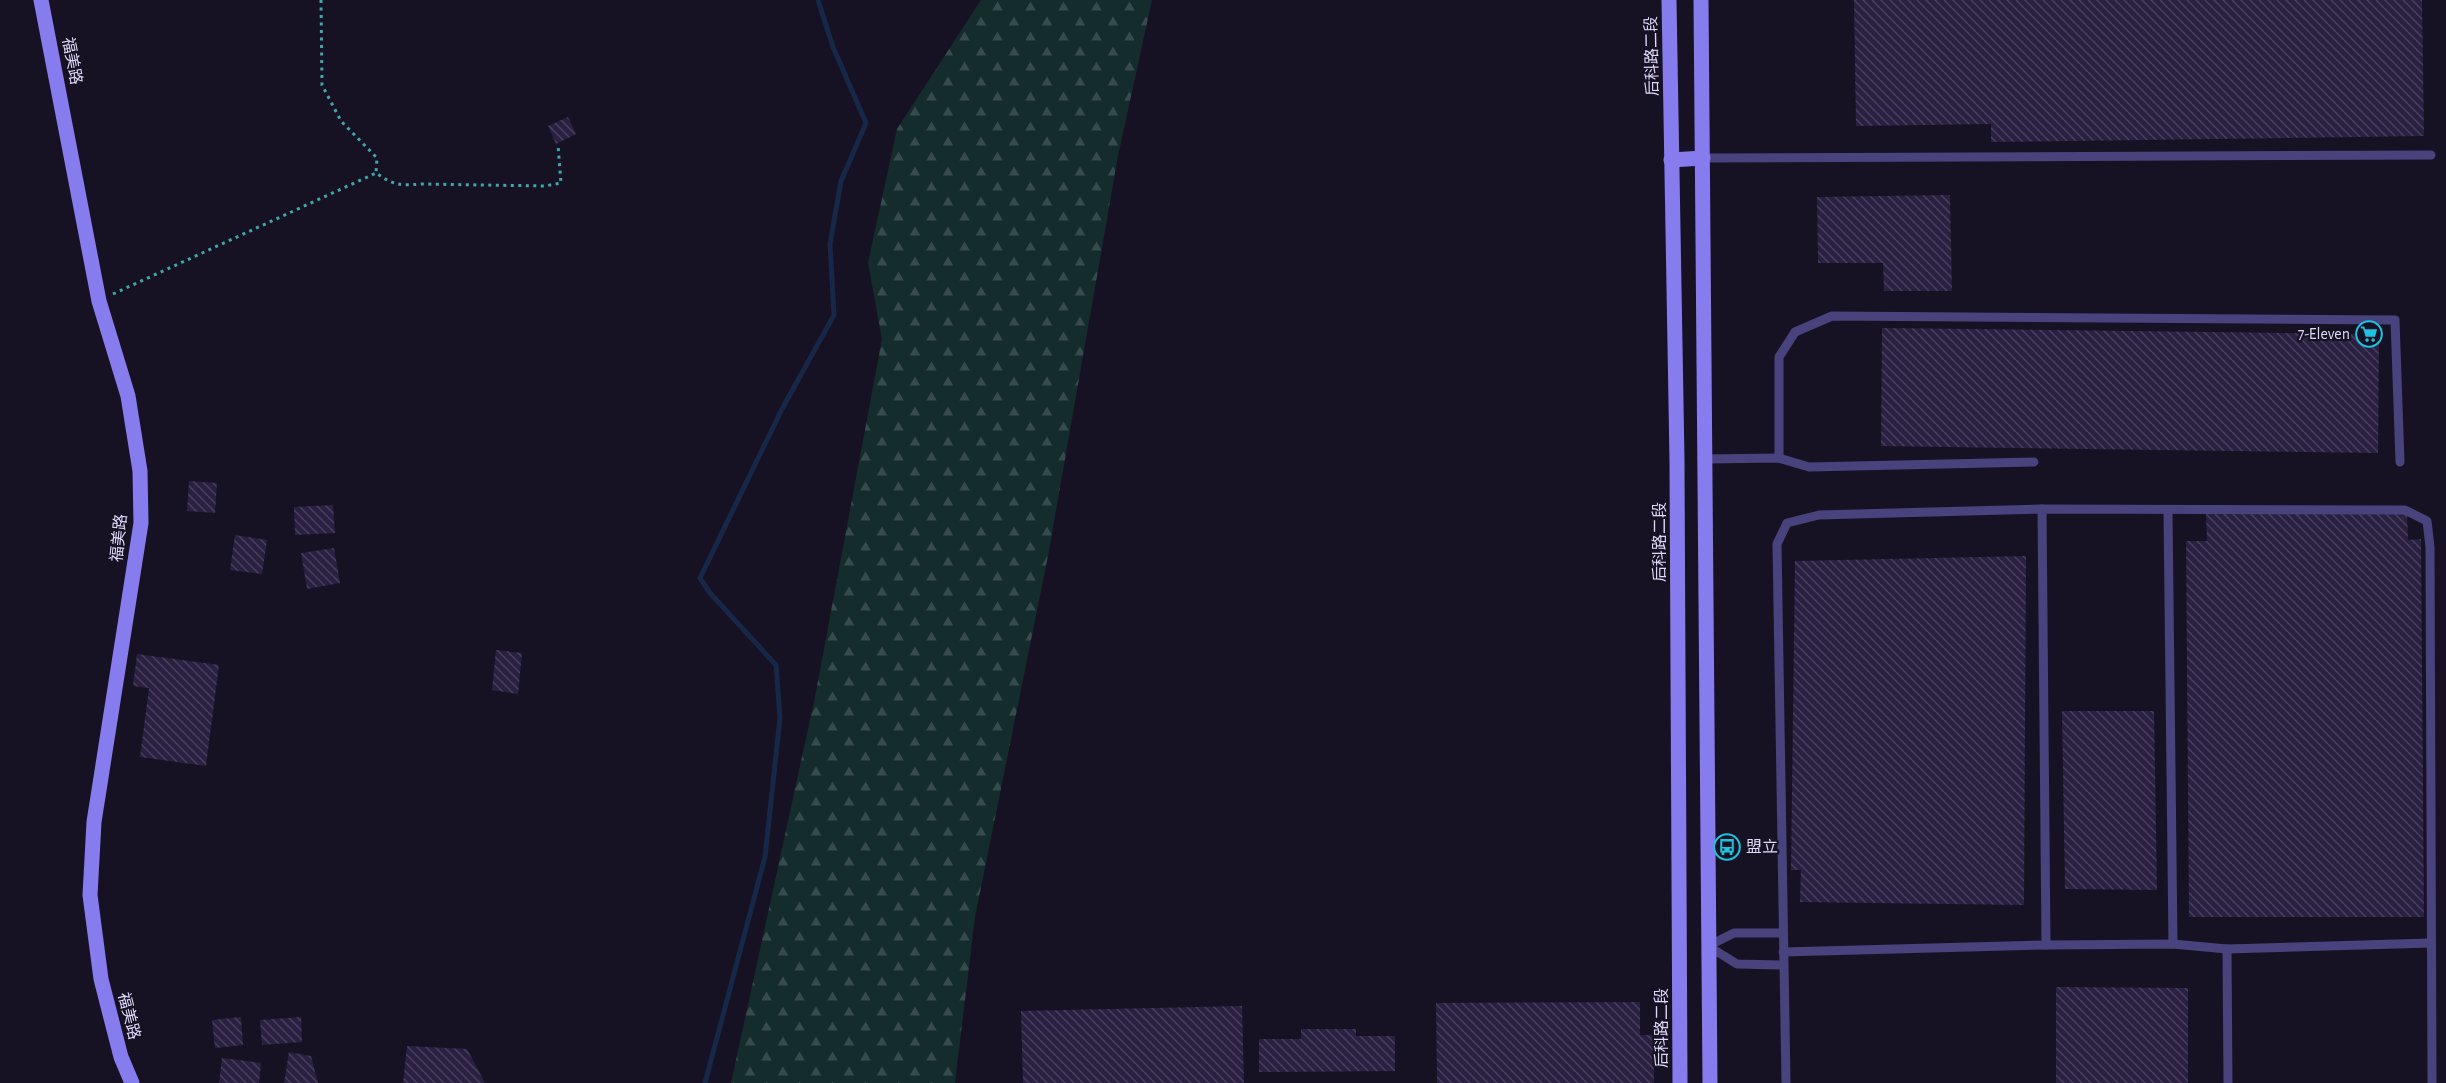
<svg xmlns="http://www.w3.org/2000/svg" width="2446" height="1083" font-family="'Alegreya Sans','Noto Sans TC',sans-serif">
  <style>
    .forest { fill: url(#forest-firs) }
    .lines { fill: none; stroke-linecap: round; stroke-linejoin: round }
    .stream { stroke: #172748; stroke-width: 5 }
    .building { fill: url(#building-back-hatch) }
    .path { stroke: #3fa8a8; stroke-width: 3; stroke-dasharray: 3 4.5; stroke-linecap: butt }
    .lane { stroke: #48437c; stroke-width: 9 }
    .secondary { stroke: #867cee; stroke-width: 15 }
    .labels { text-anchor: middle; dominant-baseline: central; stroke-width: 4.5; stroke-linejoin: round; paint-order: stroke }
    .street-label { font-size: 16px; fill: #dfd9fa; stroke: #161223 }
    .poi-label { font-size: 16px; fill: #dfd9fa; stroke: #161223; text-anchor: end }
  </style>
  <defs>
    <pattern id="forest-firs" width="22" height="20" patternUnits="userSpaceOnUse" patternTransform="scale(1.5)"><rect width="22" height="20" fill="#152c2c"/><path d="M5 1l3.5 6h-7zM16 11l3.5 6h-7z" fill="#374a4c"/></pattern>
    <pattern id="building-back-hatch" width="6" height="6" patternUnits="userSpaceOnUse" patternTransform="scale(1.5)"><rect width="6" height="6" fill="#292042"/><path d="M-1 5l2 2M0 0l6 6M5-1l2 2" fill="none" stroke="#48405e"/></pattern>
  </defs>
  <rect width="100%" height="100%" fill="#161223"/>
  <!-- forest -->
  <path class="forest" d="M981,0h171l-34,156 -70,400 -73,361 -20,166h-224l84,-386 67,-358 -14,-76 29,-134z"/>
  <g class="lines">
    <!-- stream -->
    <path class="stream" d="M705,1083l60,-226 15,-139 -4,-53 -66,-72 -10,-15 82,-169 52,-94 -4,-71 11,-63 25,-58 -33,-76 -15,-47"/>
  </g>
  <!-- building -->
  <g class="building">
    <path d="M1854,0h568l2,136 -433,6v-18l-135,2z"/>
    <path d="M568,117l8,17 -20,10 -8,-18z"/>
    <path d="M1950,195l2,96h-68l-1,-28h-65l-1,-66z"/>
    <path d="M1882,328l497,6 -1,119 -497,-7z"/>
    <path d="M189,481l28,2 -2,30 -28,-2z"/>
    <path d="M333,505l2,28 -40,2 -1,-28z"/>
    <path d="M2407,513l1,27 13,-1 3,378h-235l-3,-376h21l-1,-27z"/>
    <path d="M235,535l32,5 -5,34 -32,-4z"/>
    <path d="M334,548l6,35 -33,6 -6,-36z"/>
    <path d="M2026,556l-2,349 -224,-3 1,-32h-10l4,-309z"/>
    <path d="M496,650l26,3 -4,41 -26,-4z"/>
    <path d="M137,654l82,11 -13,101 -66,-9 9,-69 -16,-2z"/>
    <path d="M2062,711h92l3,179 -92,-1z"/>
    <path d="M2056,987l132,1v95h-132z"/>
    <path d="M1640,1002v33h14v48h-217l-1,-80z"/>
    <path d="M1242,1006l2,77h-221l-2,-72z"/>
    <path d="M241,1017l2,28 -28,3 -3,-28z"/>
    <path d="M301,1017l1,25 -40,3 -2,-25z"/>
    <path d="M1301,1029h55v7h39v35l-136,1v-33h42z"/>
    <path d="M407,1046l60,3 18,34h-82z"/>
    <path d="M289,1052l22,4 7,27h-34z"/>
    <path d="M222,1058l39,5 -2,20h-40z"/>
  </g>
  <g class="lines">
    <!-- path -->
    <g class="path">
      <path d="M321,0l1,85 19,36 36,37 -1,15c17,12 24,13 45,11l124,2 16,-3 -3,-38"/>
      <path d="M113,294l263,-121"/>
    </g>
    <!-- lane -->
    <g class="lane">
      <path d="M1703,158l728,-3"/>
      <path d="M1779,458v-101l16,-25 37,-16 563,4 5,142"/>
      <path d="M1705,459l74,-1 30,9 225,-5"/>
      <path d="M2042,509l4,436"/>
      <path d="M2168,511l5,433"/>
      <path d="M1708,946l29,18 46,1"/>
      <path d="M1708,946l26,-13h49"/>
      <path d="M2227,949l1,134"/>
      <path d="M1783,952l263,-7 127,-1 54,5 203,-6"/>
      <path d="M1786,1083l-9,-539 10,-21 32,-8 223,-6 363,1 22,11 3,26 2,536"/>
    </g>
    <!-- secondary -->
    <g class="secondary">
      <path d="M41,0l58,301 29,95 12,75 1,52 -47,299 -4,73 11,84 20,78 11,26"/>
      <path d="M1669,0l8,460 3,623"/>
      <path d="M1701,0l9,1083"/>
      <path d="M1671,160l32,-2"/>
    </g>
  </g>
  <!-- icons -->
  <defs>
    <g id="supermarket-ring" transform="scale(1.35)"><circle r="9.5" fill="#161223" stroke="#1ec2e1" stroke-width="1.5"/><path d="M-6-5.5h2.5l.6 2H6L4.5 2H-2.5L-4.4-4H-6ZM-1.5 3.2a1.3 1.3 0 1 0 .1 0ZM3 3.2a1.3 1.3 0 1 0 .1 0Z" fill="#1ec2e1"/></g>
    <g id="bus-ring" transform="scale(1.35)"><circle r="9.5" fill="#161223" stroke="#1ec2e1" stroke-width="1.5"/><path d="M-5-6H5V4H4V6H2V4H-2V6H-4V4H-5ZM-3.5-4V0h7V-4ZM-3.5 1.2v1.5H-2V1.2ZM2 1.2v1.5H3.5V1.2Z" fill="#1ec2e1"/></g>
  </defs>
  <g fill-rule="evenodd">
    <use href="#supermarket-ring" x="2369" y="334"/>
    <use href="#bus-ring" x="1727" y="847"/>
  </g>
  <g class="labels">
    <!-- street labels -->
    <g class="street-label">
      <text transform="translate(1652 56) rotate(-91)">后科路二段</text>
      <text transform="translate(72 61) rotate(79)">福美路</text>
      <text transform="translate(119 538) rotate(-84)">福美路</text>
      <text transform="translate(1660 542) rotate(-90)">后科路二段</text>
      <text transform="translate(129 1016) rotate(76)">福美路</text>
      <text transform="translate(1662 1028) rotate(-90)">后科路二段</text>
    </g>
    <!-- poi labels -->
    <g class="poi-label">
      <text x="2350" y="334">7-Eleven</text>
      <text x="1746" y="847" text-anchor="start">盟立</text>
    </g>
  </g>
</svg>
